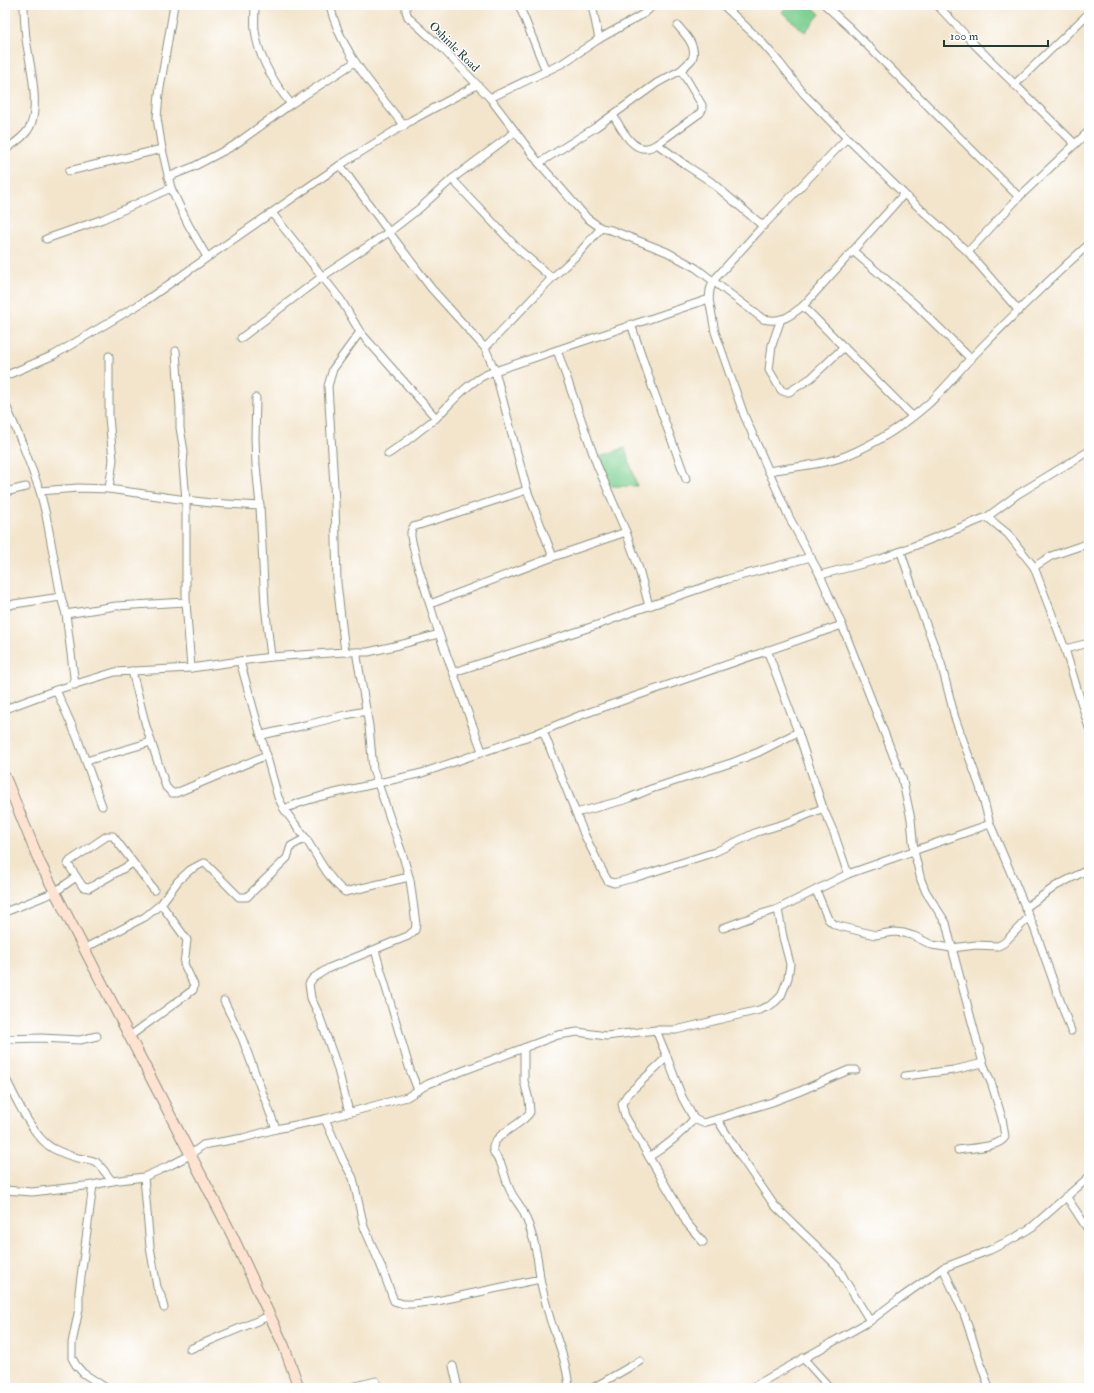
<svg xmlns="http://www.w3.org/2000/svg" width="1094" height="1393" font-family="'IM FELL Double Pica',serif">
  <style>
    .green { fill: #7fd193; stroke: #4f8764 }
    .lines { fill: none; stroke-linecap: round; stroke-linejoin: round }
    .street-casing { stroke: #899180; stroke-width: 9 }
    .secondary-casing { stroke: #899180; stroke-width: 12 }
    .street { stroke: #fff; stroke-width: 7 }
    .secondary { stroke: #fee3d2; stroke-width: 10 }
    .labels { text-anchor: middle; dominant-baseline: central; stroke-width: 3; stroke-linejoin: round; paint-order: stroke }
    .street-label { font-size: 12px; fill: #1f3d34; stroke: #fff }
  </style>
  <rect width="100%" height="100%" fill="#fff"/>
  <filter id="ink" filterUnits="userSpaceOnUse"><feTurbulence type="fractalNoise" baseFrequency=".025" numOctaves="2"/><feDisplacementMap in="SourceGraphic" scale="8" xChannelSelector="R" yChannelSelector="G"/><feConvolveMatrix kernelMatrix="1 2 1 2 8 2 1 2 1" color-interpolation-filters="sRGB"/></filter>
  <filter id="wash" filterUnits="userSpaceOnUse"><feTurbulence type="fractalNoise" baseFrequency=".012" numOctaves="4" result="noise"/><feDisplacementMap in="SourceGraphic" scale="16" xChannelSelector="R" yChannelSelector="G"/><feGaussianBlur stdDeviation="0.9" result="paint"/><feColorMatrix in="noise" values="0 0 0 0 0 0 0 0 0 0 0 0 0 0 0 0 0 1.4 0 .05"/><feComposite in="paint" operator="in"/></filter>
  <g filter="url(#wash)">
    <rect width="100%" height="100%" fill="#f3e5cc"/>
    <!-- green -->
    <g class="green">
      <path d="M788,5h22l10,9 -15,18 -23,-20z"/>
      <path d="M625,448l12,38h-28l-9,-30z"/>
    </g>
  </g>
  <g filter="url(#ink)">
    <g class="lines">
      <!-- street casing -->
      <g class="street-casing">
        <g id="street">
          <path d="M255,5c0,8 -1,17 0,25 3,27 19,53 36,74l64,-42"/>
          <path d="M330,5c10,47 45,83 74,121"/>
          <path d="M406,5v6l2,6 35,32 47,49 49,65 48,55 14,10 10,2 56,22 29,16 67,51c19,4 26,-2 40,-13l101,-112"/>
          <path d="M519,5l27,66"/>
          <path d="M723,5l36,34 20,23 25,32 43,44 57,56 64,58 51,59"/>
          <path d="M825,5l24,22 170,170"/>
          <path d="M937,5l38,40 100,99"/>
          <path d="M678,26c7,8 20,21 14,33 -3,4 -8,8 -11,11l21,35v5l-2,3 -43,31 30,22 23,15 53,45"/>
          <path d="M599,39l46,-26 8,-8"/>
          <path d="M1014,85l75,-72"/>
          <path d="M490,98l73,-35 36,-24 -7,-34"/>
          <path d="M613,115c10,16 22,44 44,29"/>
          <path d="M5,150c8,-6 18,-12 23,-20 14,-20 1,-69 -2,-91 -1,-11 -2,-23 -2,-34"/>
          <path d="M539,163l57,-36 61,-44 24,-13"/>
          <path d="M69,171l93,-22"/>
          <path d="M168,177l25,-10 40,-21 58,-42"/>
          <path d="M452,179l67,71 33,28"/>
          <path d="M171,188l17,36 19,33"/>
          <path d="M272,213l69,87 19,32 76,86 -32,25 -16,11"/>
          <path d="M46,239l57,-20 68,-31 -9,-39 -5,-31 2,-24 15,-89"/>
          <path d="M853,251l63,54 55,54"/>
          <path d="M968,252l51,-55 70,-66"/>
          <path d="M709,299l6,33 29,83 45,102 31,58 22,50 60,153 9,41 3,32 7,29 5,12 20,31 6,25 -20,-3 -18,-9 -10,-3 -10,-1 -19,3 -40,-10 -7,-6 -12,-29"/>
          <path d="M803,306l109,110"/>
          <path d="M781,319l-9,26 -3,25 12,20 4,2h4l22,-14 33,-31"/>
          <path d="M631,324l23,68 32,87"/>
          <path d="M360,332l-27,37 -5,17 7,116 2,81 8,69 -74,5 -31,4 38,136 6,12 18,-7 20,-6 100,-23 113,-39 46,-19 261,-90"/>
          <path d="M241,338l82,-62 66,-44 -49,-67"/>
          <path d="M485,348l67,-70 26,-24 23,-26"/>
          <path d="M557,350l152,-51 1,-9 3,-9 50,-55 84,-88"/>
          <path d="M109,356v61l4,43 -4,29 77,11 -3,-35 1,-14 -4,-23v-21l-4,-56"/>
          <path d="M5,376l49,-21 91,-54 195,-136 72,-45 65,-35"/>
          <path d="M256,398l-1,40 1,27 4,41 5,99 6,52"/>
          <path d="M5,403l17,40 18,48 38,-3 31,1"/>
          <path d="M436,418c18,-18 34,-39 59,-47l-10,-23 -54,-60 -42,-56 31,-24 32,-29 63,-47"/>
          <path d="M768,471c26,-4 55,-6 80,-16 28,-12 56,-30 79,-50 16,-14 29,-31 44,-47 38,-39 77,-77 118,-114"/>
          <path d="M40,491l6,24 15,82 5,17 9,71"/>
          <path d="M5,492l21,-5"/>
          <path d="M987,517l21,17 26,33 31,82 24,79"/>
          <path d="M626,532l13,37 10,37"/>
          <path d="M901,552l16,49 24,62 14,55 25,69 10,37 45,106 36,101"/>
          <path d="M1034,567l17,-11 38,-13"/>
          <path d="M820,575l61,-16 106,-42 31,-23 71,-43"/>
          <path d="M430,604l123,-47 -26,-67 -32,-119 62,-21 40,115 29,67 -73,25"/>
          <path d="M5,607l9,-3 47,-7"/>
          <path d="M66,614l50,-8 70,-4"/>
          <path d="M1065,649l24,-6"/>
          <path d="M767,650l31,82 25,76 11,25 14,41"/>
          <path d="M345,652h23l31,-7 40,-11"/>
          <path d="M191,668l-5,-66v-102l25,3 49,3"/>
          <path d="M132,671l14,55 20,61 6,6h4l91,-38"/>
          <path d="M454,672l146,-48 37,-14 91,-31 83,-22"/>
          <path d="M56,690l21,47 25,69"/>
          <path d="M5,709l51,-19 59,-18 76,-4 49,-7"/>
          <path d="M543,731l33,82 48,-13 27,-11 83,-27 25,-10 39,-20"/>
          <path d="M262,735l48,-11 35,-9 21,-4"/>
          <path d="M482,751l-43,-117 -22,-71 -6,-26v-5l2,-5 114,-37"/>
          <path d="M86,761l65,-19"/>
          <path d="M284,809c7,10 15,20 22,30 12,18 22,40 39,53l64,-15"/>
          <path d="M576,813l8,21 20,40 4,7 6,2 23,-6 78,-25 42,-20 33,-10 33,-14"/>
          <path d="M133,863l-44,25 -6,-1 -15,-23 2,-3 37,-25h6l41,54"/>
          <path d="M1025,908l31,-22 33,-17"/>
          <path d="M5,912l50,-20 21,-15"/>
          <path d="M723,928l32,-12 23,-7"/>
          <path d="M85,948l60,-31 16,-13 17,-23 12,-11 13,-7h2l34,34h8l40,-39 4,-12 15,-8"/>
          <path d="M375,950l35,120 8,20"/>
          <path d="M224,1001l18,37 34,91"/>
          <path d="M130,1036l63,-46 1,-5 -10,-21 3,-24 -26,-36"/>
          <path d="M5,1039l36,-1 39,2 17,-4"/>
          <path d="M667,1057l15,40 12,22 9,4 14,-4 55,-17 26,-10 51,-22h7"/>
          <path d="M905,1076l49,-6 29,-7"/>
          <path d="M5,1077c10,20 28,60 47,71 8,4 17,8 26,10 6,1 12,1 18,4 6,5 11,13 16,19"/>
          <path d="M349,1112l-12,-46 -18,-51 -8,-17 -2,-14 4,-6 16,-10 79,-32 7,-6 1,-6 -6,-44 -7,-24 -30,-87 -4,-43 -12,-69 1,-5"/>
          <path d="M325,1119l18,41 10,18 11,49 17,39 13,35 9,3h9l25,-3 103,-22c-2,-23 -7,-47 -17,-68 -4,-7 -10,-14 -13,-21 -4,-9 -6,-18 -9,-26 -2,-5 -9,-10 -8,-17 2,-14 30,-22 37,-35l-1,-12 -5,-19v-33"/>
          <path d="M694,1119c-13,15 -27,27 -45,38l30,51 7,14 17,20"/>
          <path d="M717,1119l24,38 33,48 63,61 9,16 24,39"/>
          <path d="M958,1150c12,-2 40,-2 47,-13l-3,-19 -10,-33 -9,-22 -31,-115 24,-3 22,1 6,-3 25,-26"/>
          <path d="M649,1157l-24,-41 -3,-12 5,-9 40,-38 -11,-27"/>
          <path d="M144,1177l6,70 7,40 4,9 3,12"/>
          <path d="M93,1185l-14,107v17l-7,34v15l4,7 7,8 23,15"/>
          <path d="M5,1190l27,2 61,-7 19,-4 32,-4 27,-12 19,-10 13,-10 40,-7 33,-9 49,-10 82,-22 21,-13 130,-49 20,-3 28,4 50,-6h20l83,-20 10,-4 6,-4 6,-6 7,-18 2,-14 -7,-27 -5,-28 70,-35 142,-50"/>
          <path d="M1066,1196l23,35"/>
          <path d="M943,1268l21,46 25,74"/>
          <path d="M540,1279c3,14 7,29 11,43 8,22 16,42 18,66"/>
          <path d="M190,1349l79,-33"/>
          <path d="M803,1358l27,30"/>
          <path d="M453,1366l5,22"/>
          <path d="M348,1388l28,-7"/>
          <path d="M593,1388l47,-27"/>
          <path d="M751,1388l119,-67 29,-22 44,-31 47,-18 26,-13 16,-10 57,-50"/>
        </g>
      </g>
      <!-- secondary casing -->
      <g class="secondary-casing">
        <path id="secondary" d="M5,777l35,86 192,372 52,111 15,42"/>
      </g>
      <!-- street -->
      <use href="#street" class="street"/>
      <!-- secondary -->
      <use href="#secondary" class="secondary"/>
    </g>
  </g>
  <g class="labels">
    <!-- street labels -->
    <g class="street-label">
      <text transform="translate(454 47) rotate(45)">Oshinle Road</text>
    </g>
  </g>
  <!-- margin -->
  <rect width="1094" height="1393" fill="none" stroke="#fff" stroke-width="20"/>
  <!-- scale -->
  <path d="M944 40v6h104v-6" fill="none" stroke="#1f3d34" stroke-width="2"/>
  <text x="950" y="40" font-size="12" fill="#1f3d34" stroke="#ffffff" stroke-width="3" paint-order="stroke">100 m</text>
</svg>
